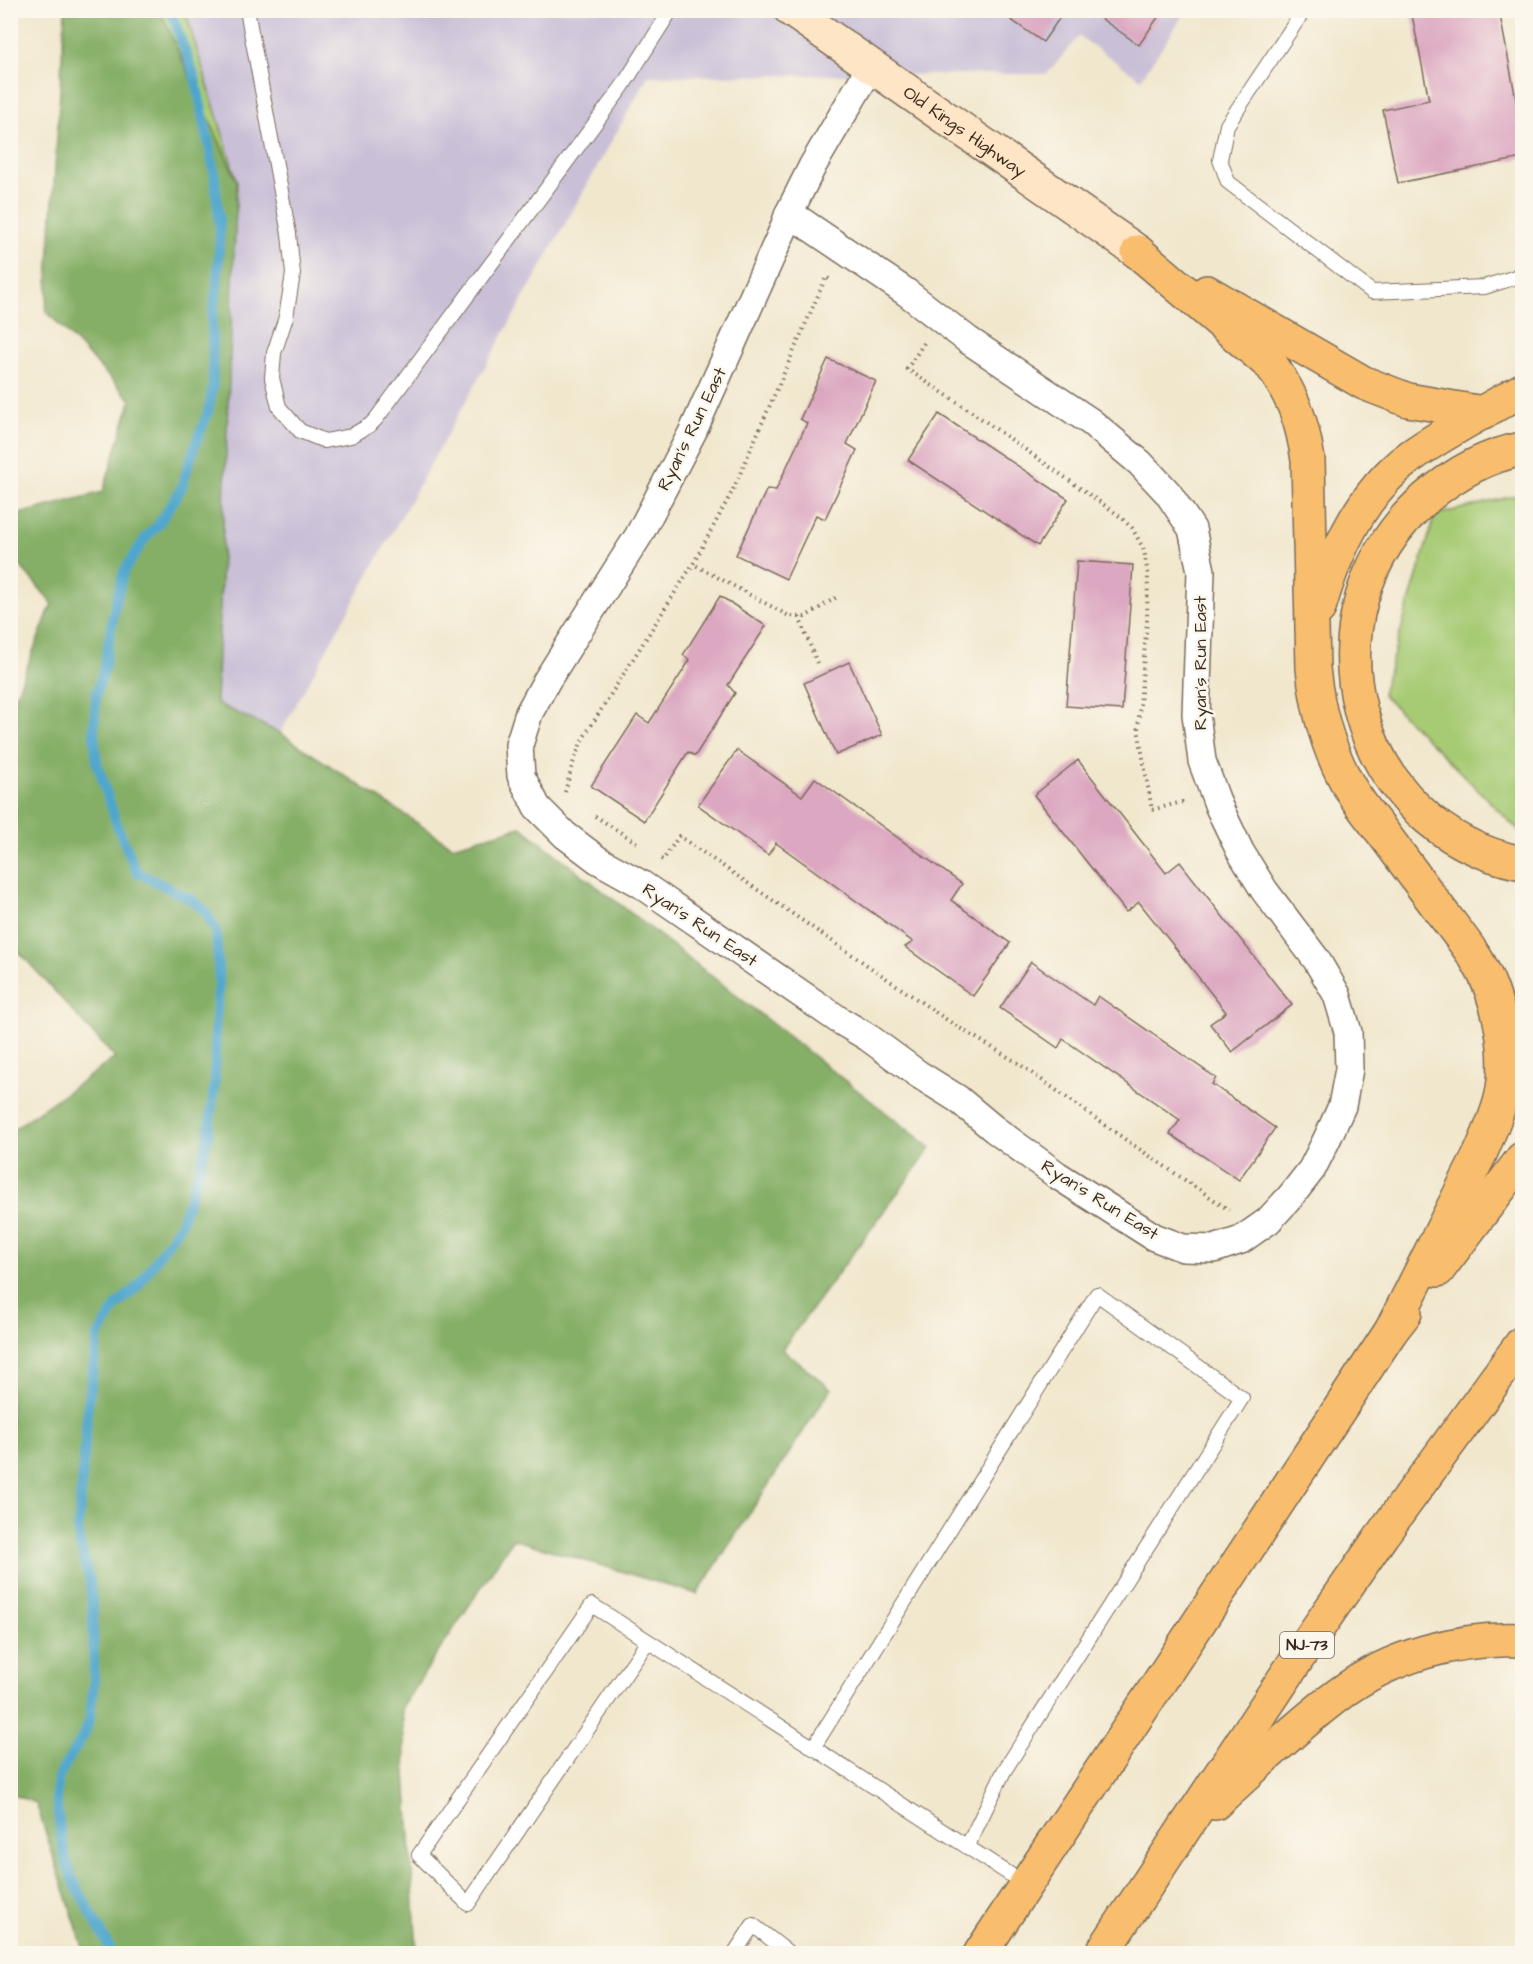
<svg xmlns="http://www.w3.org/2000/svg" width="1533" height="1964" font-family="'Architects Daughter',sans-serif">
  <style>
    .industrial { fill: #c9bfd7 }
    .green { fill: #a7cb75; stroke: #717a4a; stroke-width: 1.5 }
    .forest { fill: #85af66; stroke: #606c42; stroke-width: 1.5 }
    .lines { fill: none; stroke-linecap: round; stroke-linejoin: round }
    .stream { stroke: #4fa6cc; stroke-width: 10 }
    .building { fill: #dca7c1 }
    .lane-casing { stroke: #7b6c5b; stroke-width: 16 }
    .street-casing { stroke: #7b6c5b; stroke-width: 30 }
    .secondary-casing { stroke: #7b6c5b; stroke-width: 36 }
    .highway-casing { stroke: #7b6c5b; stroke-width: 36 }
    .path { stroke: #7b6c5b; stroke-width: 4; stroke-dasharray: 1.5 4.5; stroke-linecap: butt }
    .lane { stroke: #fff; stroke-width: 14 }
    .street { stroke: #fff; stroke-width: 27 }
    .secondary { stroke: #fde5c5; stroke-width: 33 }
    .highway { stroke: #f9be6d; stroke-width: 33 }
    .labels { text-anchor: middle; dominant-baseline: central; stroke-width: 5; stroke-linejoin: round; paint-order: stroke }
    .shield { fill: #fbf7ec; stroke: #75685c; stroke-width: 1.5 }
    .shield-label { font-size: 16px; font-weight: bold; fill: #3b2a1e }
    .street-label { font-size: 18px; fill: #3b2a1e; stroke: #fbf7ec }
  </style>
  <rect width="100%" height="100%" fill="#fbf7ec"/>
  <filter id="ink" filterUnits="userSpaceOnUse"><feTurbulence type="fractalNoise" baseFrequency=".0167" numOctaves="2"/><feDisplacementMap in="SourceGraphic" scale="12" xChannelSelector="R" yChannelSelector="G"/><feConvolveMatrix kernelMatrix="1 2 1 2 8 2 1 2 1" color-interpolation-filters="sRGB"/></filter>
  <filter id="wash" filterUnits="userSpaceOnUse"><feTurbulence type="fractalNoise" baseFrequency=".008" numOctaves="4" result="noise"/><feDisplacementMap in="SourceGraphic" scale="24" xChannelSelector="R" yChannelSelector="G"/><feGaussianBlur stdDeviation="1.35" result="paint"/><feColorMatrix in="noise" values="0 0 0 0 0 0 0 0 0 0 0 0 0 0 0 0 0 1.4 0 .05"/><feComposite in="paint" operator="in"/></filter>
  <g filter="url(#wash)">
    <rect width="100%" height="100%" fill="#f1e7cd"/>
    <!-- industrial -->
    <path class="industrial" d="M185,11h1001l-45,68 -62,-43 -32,38 -399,2 -368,657 -64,-30 21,-522z"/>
    <!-- green -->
    <g class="green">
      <path d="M160,11h25l52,170z"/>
      <path d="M1522,494v340l-140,-140 53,-179z"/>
    </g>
    <!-- forest -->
    <path class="forest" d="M65,11h95l77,170 -21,522 64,30 172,113 69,-19 410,321 -149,201 49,40 -134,205 -184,-55 -111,168 15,246h-332l-49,-150 -25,-9v-663l104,-73 -104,-115v-235l41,-105 -41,-48v-39l92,-24 28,-92 -85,-89z"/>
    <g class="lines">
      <!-- stream -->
      <path class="stream" d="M113,1954l-40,-74 -7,-19 -5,-24 -5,-41 2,-17 7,-14 19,-30 6,-17 4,-38 -1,-64 -3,-35 -11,-40 -1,-13 10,-123 10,-69 18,-30 22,-20 42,-61 18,-51 10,-37 7,-58v-50l4,-46 -3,-52 -11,-20 -15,-12 -53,-27 -19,-44 -21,-65 -3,-30 2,-39 8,-25 11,-64 9,-34 22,-34 12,-12 23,-36 12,-38 16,-42 4,-25 -1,-65 5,-32 3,-57 -5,-53 -9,-47 -11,-53 -25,-67"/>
    </g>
    <g id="blocks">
      <!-- building -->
      <g class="building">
        <path d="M997,10h68l-22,32z"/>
        <path d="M1089,10h74l-24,35z"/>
        <path d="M1411,10h88l23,121v27l-124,25 -15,-73 46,-10z"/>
        <path d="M828,359l48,22 -29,63 10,6 -32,69 -9,-4 -30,64 -50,-24 31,-66 9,1 31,-67 -7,-4z"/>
        <path d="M939,414l129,85 -30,47 -130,-86z"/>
        <path d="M1077,561l56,4 -11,145 -56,-4z"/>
        <path d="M720,596l46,30 -38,59 7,8 -40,63 -7,-4 -44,69 -53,-35 46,-71 12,8 41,-63 -7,-5z"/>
        <path d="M849,662l33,73 -46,20 -32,-72z"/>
        <path d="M737,750l65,46 13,-18 147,106 -11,16 59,43 -37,53 -68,-49 8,-5 -137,-99 -8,12 -70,-50z"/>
        <path d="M1078,760l88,113 14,-11 112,143 -60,47 -22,-28 16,-12 -87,-110 -13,10 -92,-117z"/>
        <path d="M1031,962l62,43 5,-9 118,82 -4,6 63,44 -36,52 -69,-46 10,-14 -117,-81 -5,9 -58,-40z"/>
      </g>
    </g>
  </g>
  <g filter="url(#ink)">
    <use href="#blocks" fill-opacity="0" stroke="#7b6c5b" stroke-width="1.5"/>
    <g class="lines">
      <!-- lane casing -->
      <g class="lane-casing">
        <g id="lane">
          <path d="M247,10l42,224 4,40 -7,43 -12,36 -2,25 7,29 21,24 25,10 26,-5 19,-11 6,-6 246,-332 49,-77"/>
          <path d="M1304,10l-77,115 -7,35 8,22 144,110 112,-5 32,-10 6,-6"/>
          <path d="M648,1641l-180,263 -49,-49 173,-250 433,279"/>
          <path d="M813,1748l284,-454 145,104 -238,373 -37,76"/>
          <path d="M734,1954l19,-29 37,29"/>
        </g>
      </g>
      <!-- street casing -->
      <g class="street-casing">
        <g id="street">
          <path d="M789,213l117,79 62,48 123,82 49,41 28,30 24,36 9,42 -5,143 6,47 17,46 21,44 24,39 52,69 21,36 11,37 1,37 -7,37 -15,33 -15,30 -21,27 -23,25 -27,19 -27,9 -31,-1 -29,-11 -97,-62 -63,-46 -36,-30 -40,-25 -49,-36 -30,-18 -198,-136 -43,-24 -33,-25 -28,-28 -16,-31 -2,-31 10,-32 18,-33 92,-145 54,-104 90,-201z"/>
          <path d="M789,213l24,-48 58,-99"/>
        </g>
      </g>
      <!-- secondary casing -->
      <g class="secondary-casing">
        <g id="secondary">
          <path id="s1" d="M791,10l347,242"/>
        </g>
      </g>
      <!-- highway casing -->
      <g class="highway-casing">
        <g id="highway">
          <path d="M1138,252l134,114c22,33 30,54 36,94l5,208c4,40 14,78 33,113 10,19 24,36 37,52 19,26 38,51 57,77 13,17 27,34 38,52 22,37 33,94 23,137 -5,19 -13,37 -21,55l-89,177"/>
          <path d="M1207,292l157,91 44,17 75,13"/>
          <path d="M1522,449c-36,7 -68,25 -96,49 -131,114 -75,332 96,365"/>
          <path d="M1319,608c16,-57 43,-116 92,-152 35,-25 75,-45 111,-66"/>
          <path d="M1438,1270l84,-111"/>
          <path d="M1215,1803c40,-36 80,-76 123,-108 51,-39 121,-58 184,-55"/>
          <path d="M980,1954l411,-623 14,-18"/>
          <path d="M1101,1954l212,-319 69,-100 140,-192"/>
        </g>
      </g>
      <!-- path -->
      <g class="path">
        <path d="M829,279l-3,-2 -93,213 -40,74 96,52 16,1 32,-20"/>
        <path d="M924,343l-17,26 62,41 148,104 15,14 12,22 4,25 -1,45 -9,109 14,81 30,-8 1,1"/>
        <path d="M799,617l18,46"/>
        <path d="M565,792l7,-26 10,-26 111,-176"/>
        <path d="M595,816l42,27"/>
        <path d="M661,859l2,1 16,-24 274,188 65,39 108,77 103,70"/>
      </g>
      <!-- lane -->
      <use href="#lane" class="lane"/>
      <!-- street -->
      <use href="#street" class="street"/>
      <!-- secondary -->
      <use href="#secondary" class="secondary"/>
      <!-- highway -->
      <use href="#highway" class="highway"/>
    </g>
  </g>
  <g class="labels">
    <!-- shield labels -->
    <rect class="shield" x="1280" y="1632" width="54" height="26" rx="4.5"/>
    <g class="shield-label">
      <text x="1307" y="1645">NJ-73</text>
    </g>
    <!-- street labels -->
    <g class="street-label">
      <text stroke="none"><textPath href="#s1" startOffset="212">Old Kings Highway</textPath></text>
      <text transform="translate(692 429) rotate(-64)">Ryan's Run East</text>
      <text transform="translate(1200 663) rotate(-90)">Ryan's Run East</text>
      <text transform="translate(700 925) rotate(34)">Ryan's Run East</text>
      <text transform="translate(1100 1200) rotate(32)">Ryan's Run East</text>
    </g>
  </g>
  <!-- margin -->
  <rect width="1533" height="1964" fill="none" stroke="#fbf7ec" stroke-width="36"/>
</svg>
